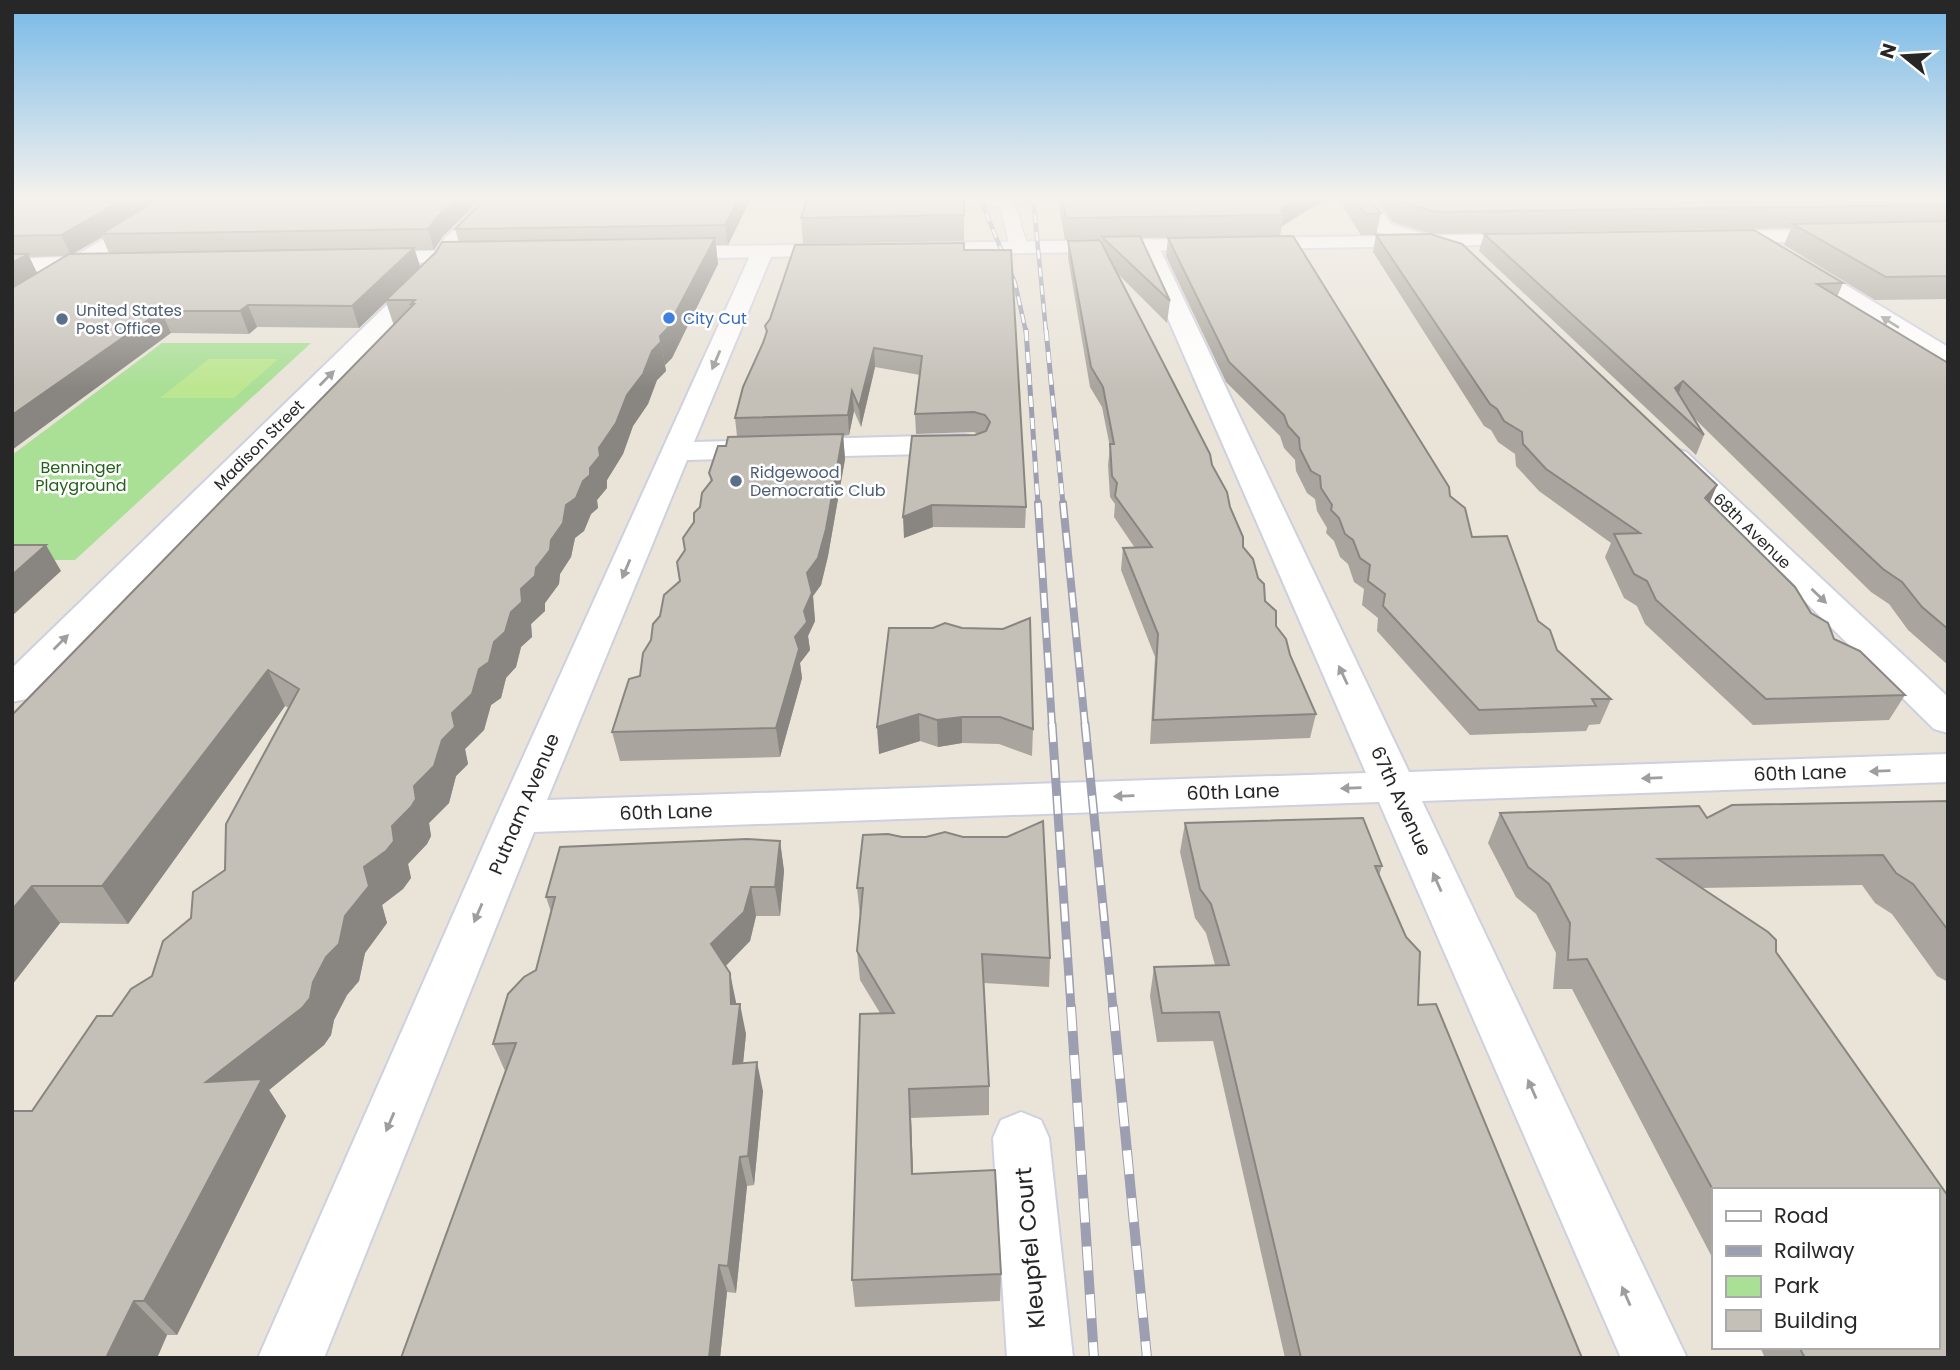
<svg xmlns="http://www.w3.org/2000/svg" width="1960" height="1370" font-family="Poppins,sans-serif">
  <style>
    .green { fill: #aadf96 }
    .pitch { fill: #bde691 }
    .lines { fill: none; stroke-linecap: round; stroke-linejoin: round }
    .service-casing { stroke: #ced0e0; stroke-width: 3 }
    .minor-casing { stroke: #ced0e0; stroke-width: 4 }
    .secondary-casing { stroke: #ced0e0; stroke-width: 4 }
    .service { fill: #fff; fill-rule: evenodd }
    .minor { fill: #fff; fill-rule: evenodd }
    .secondary { fill: #fff; fill-rule: evenodd }
    .rail-far4-casing { stroke: #9c9eb1; stroke-width: 4.5 }
    .rail-far3-casing { stroke: #9c9eb1; stroke-width: 5 }
    .rail-far2-casing { stroke: #9c9eb1; stroke-width: 8 }
    .rail-far1-casing { stroke: #9c9eb1; stroke-width: 9 }
    .rail-casing { stroke: #9c9eb1; stroke-width: 10 }
    .rail-far4 { stroke: #fff; stroke-width: 2.5; stroke-dasharray: 9; stroke-linecap: butt }
    .rail-far3 { stroke: #fff; stroke-width: 3.5; stroke-dasharray: 11; stroke-linecap: butt }
    .rail-far2 { stroke: #fff; stroke-width: 5; stroke-dasharray: 15; stroke-linecap: butt }
    .rail-far1 { stroke: #fff; stroke-width: 6; stroke-dasharray: 18; stroke-linecap: butt }
    .rail { stroke: #fff; stroke-width: 8; stroke-dasharray: 24; stroke-linecap: butt }
    .wall { fill: #a9a59e; fill-rule: evenodd }
    .shaded-wall { fill: #898681 }
    .building { fill: #c4c0b8; stroke: #898681; stroke-width: 2 }
    .oneway { fill: #9e9e9e }
    .shop-dot { fill: #3f7fe0; stroke: #fff; stroke-width: 2.5 }
    .service-dot { fill: #5c6f8a; stroke: #fff; stroke-width: 2.5 }
    .labels { text-anchor: middle; dominant-baseline: central; stroke-width: 5; stroke-linejoin: round; paint-order: stroke }
    .far-service-label { font-size: 16px; fill: #4e5e75; stroke: #fff; text-anchor: start }
    .far-shop-label { font-size: 16px; fill: #366cbe; stroke: #fff; text-anchor: start }
    .far-street-label { font-size: 16px; fill: #272727; stroke: #fff }
    .far-park-label { font-size: 16px; fill: #25601b; stroke: #fff }
    .street-label { font-size: 19px; fill: #272727; stroke: #fff }
    .near-street-label { font-size: 23px; fill: #272727; stroke: #fff }
  </style>
  <rect width="100%" height="100%" fill="#e9e3d8"/>
  <!-- green -->
  <path class="green" d="M162,343h149l-236,217h-63v-105z"/>
  <!-- pitch -->
  <path class="pitch" d="M209,359h69l-44,39h-74z"/>
  <g class="lines">
    <!-- service casing -->
    <g class="service-casing">
      <path id="service" d="M949,196l64,3 15,48 -9,5 -9,-5 -10,-41 -43,-5z"/>
    </g>
    <!-- minor casing -->
    <g class="minor-casing">
      <g id="minor">
        <path d="M175,196h23l-178,113 -8,2v-17z"/>
        <path d="M487,196h21l-48,49 -18,31 -416,423 -14,3v-34l414,-401 19,-29z"/>
        <path d="M1350,196h20l21,28 71,22 3,5 -3,5 -8,1 -77,-25z"/>
        <path d="M1147,239l7,2 4,4 251,527 539,-18v28l-526,19 265,557h-66l-242,-556 -845,30 -210,526h-66l238,-541 258,-570h16l3,5 -79,190 271,-7 10,3 4,6 -4,6 -10,3 -278,7 -140,340 819,-27 -230,-528 4,-4z"/>
        <path d="M1795,257l8,2 145,88v19l-9,-3 -152,-94 -3,-5 3,-5z"/>
        <path d="M1676,449l10,3 262,245v36l-14,-4 -268,-265 -5,-6 5,-6z"/>
        <path d="M1021,1112l20,8 8,18 24,220h-66l-14,-220 8,-18z"/>
      </g>
    </g>
    <!-- secondary casing -->
    <g class="secondary-casing">
      <g id="secondary">
        <path d="M1948,228v12l-236,3 -7,-2 -3,-4 3,-4 7,-2z"/>
        <path d="M1532,234l7,2 3,4 -3,4 -625,11 -7,-2 -4,-4 4,-4 7,-2z"/>
        <path d="M846,244l8,1 3,5 -3,5 -189,4 -8,-1 -3,-5 3,-5 8,-1z"/>
        <path d="M483,250l8,1 3,5 -3,5 -127,3 -8,-1 -3,-5 3,-5 8,-1z"/>
        <path d="M105,255l8,2 3,5 -3,5 -101,6v-14z"/>
      </g>
    </g>
    <!-- service -->
    <use href="#service" class="service"/>
    <!-- minor -->
    <use href="#minor" class="minor"/>
    <!-- secondary -->
    <use href="#secondary" class="secondary"/>
    <!-- rail-far4 casing -->
    <g class="rail-far4-casing">
      <g id="rail-far4">
        <path d="M979,196l36,87 11,49"/>
        <path d="M1033,196l13,136"/>
      </g>
    </g>
    <!-- rail-far3 casing -->
    <g class="rail-far3-casing">
      <g id="rail-far3">
        <path d="M1026,330l12,174"/>
        <path d="M1046,330l17,174"/>
      </g>
    </g>
    <!-- rail-far2 casing -->
    <g class="rail-far2-casing">
      <g id="rail-far2">
        <path d="M1038,503l14,222"/>
        <path d="M1063,503l22,222"/>
      </g>
    </g>
    <!-- rail-far1 casing -->
    <g class="rail-far1-casing">
      <g id="rail-far1">
        <path d="M1052,724l19,284"/>
        <path d="M1085,724l28,284"/>
      </g>
    </g>
    <!-- rail casing -->
    <g class="rail-casing">
      <g id="rail">
        <path d="M1071,1007l23,351"/>
        <path d="M1113,1007l34,351"/>
      </g>
    </g>
    <!-- rail-far4 -->
    <use href="#rail-far4" class="rail-far4"/>
    <!-- rail-far3 -->
    <use href="#rail-far3" class="rail-far3"/>
    <!-- rail-far2 -->
    <use href="#rail-far2" class="rail-far2"/>
    <!-- rail-far1 -->
    <use href="#rail-far1" class="rail-far1"/>
    <!-- rail -->
    <use href="#rail" class="rail"/>
  </g>
  <!-- wall -->
  <g class="wall">
    <path d="M12,196h472l-41,40 -9,14h-19l5,17 39,-25 -4,-13 33,-33h264l-24,49h-12l2,19 -46,94 -7,7 1,6 -9,9 -9,24 -15,22 -10,28 -16,26v8l-10,12 1,8 -7,6 -7,17 -9,7 -4,19 -11,17 -1,10 -14,19v8l-14,13 1,13 -11,10 -5,20 -10,11 -5,20 -10,7 -7,25 -19,19 3,15 -12,12 -7,27 -20,20 2,13 -4,8 -19,20 3,14 -8,11 -21,16 5,18 -22,30 -6,28 -12,14 -13,25 -3,15 -7,10 -55,45 17,26 -109,219h-10l-10,23h-145l20,-247 80,-95 40,-40 39,-58 34,-48 64,-162 -4,-2 -157,218 -68,-1 -48,62v-270l382,-389 -8,-24 -27,26 -102,-1 -8,7 -78,-1 -159,-70zM102,237l7,16h-35zM66,256l-29,17 -8,-16z"/>
    <path d="M964,196v45l-161,3 -2,-26z"/>
    <path d="M1057,196h274l-49,30 -2,10 -139,2 29,63 -3,22 -51,-51 96,193 18,42 13,40 22,54 51,113 -6,24 -160,6 5,-87 -34,-87 2,-22h12l-21,-31 1,-13 -5,-7 -2,-32 2,-18 -8,-40 -12,-20 -22,-129v-17l34,3v-5l-37,1z"/>
    <path d="M1336,196h31l14,17 -5,22h-15z"/>
    <path d="M1372,196h576v103l-73,1 -91,-55 7,-17 -360,6 -38,-12z"/>
    <path d="M1484,234l359,49 -6,14 111,66v302l-40,-35 -19,-26 -18,-12 -176,-173 9,16 -8,20 -217,-204z"/>
    <path d="M1376,235l341,250 -7,17 124,137 71,56 -16,25 -136,5 -108,-101 -8,-18 -13,-8 -19,-41 6,-14 -72,-52 -23,-25 -1,-12 -17,-12 -7,-12 -7,-4 -111,-174z"/>
    <path d="M1168,238l282,258 22,41 66,84 19,29 54,49 -11,25 -11,1 -3,6 -116,4 -93,-104 1,-13 -16,-13 2,-16 -10,-7 -6,-18 -8,-7 -6,-16 -8,-8 1,-5 -10,-17 -2,-12 -8,-6 -11,-22 -1,-11 -11,-12 -4,-12 -54,-54 -60,-126z"/>
    <path d="M964,250l62,257 -1,21 -92,-1 -29,11 71,-103 3,-1 -4,-2 -58,2 -1,-20 5,-39 -45,-8 -14,60 -7,-16 -5,24 -6,1 2,23 -17,97 -7,29 -8,11 2,25 -7,15 2,14 -10,13 2,15 -22,79 -160,4 -8,-29 28,-56 11,-36 9,-24 20,-35 5,-31 9,-28 17,-40 -2,-9 17,-27 11,-10 -2,-18 28,-75 3,-10 -1,-7z"/>
    <path d="M889,628l144,101 -1,27 -33,-12 -37,-1 -24,4 -18,-6 -41,13z"/>
    <path d="M1948,801v181l-11,-6 -45,-62 -17,-11 -13,-18 -161,3 75,64 172,406h-183l-5,-11h177l-224,-157v69l-141,-270h-19l3,-36 -20,-39 -20,-17 -28,-54 12,-30 207,5z"/>
    <path d="M1185,823l197,43 -3,10 39,129 164,353h-297l-72,-317 -56,1 -7,-46 4,-29 61,-2 -9,-32 -11,-15 -15,-66z"/>
    <path d="M863,835l187,123 -1,29 -65,-4 5,103v29l-78,3 2,56 88,100 -1,27 -145,6 -3,-27 28,-267 -20,-33 -3,-29 3,-34 -3,-29z"/>
    <path d="M780,841l4,30 -4,45h-24l-6,25 -25,25 11,38 10,30 -3,29 20,28 -9,94 -7,1 -11,107 -9,-1 -7,66h-319l104,-287 -12,-27 43,-74 15,-58 -5,-15z"/>
  </g>
  <!-- shaded-wall -->
  <g class="shaded-wall">
    <path d="M130,196h40l-69,38 1,3 -31,18 -10,-20z"/>
    <path d="M460,196h24l-41,40 -9,14 -6,-21 10,-13z"/>
    <path d="M740,196h12l-24,49 -3,-20z"/>
    <path d="M1301,196h30l-49,30 2,-11 -4,-6z"/>
    <path d="M715,238l3,26 -46,94 -7,7 -5,-29z"/>
    <path d="M414,248l7,21 -35,31v2l-27,26 -7,-22z"/>
    <path d="M28,254l10,21 -26,16v-28z"/>
    <path d="M248,305l9,22 -8,7 -9,-23z"/>
    <path d="M161,311l10,22 -159,117v-35z"/>
    <path d="M661,342l5,29 -9,9 -9,24 -15,22 -10,28 -16,26v8l-10,12 1,8 -7,6 -7,17 -9,7 -4,19 -11,17 -1,10 -14,19v8l-14,13 1,13 -11,10 -5,20 -10,11 -5,20 -10,7 -7,25 -19,19 3,15 -12,12 -7,27 -20,20 2,13 -4,8 -19,20 3,14 -8,11 -21,16 5,18 -22,30 -6,28 -12,14 -13,25 -3,15 -7,10 -55,45 17,26 -109,219 -33,-34 62,-219 107,-100 32,-66 19,-49 28,-41 22,-40 28,-46 10,-27 42,-71 17,-30 10,-23 15,-21 15,-28 15,-35 17,-24 44,-86 25,-44z"/>
    <path d="M874,348l1,19 -14,60 -2,-20z"/>
    <path d="M1683,381l-7,20 -1,-13z"/>
    <path d="M852,391l2,20 -5,24 -1,-20z"/>
    <path d="M843,434l2,25 -17,97 -7,29 -8,11 2,25 -7,15 2,14 -10,13 2,15 -22,79 -4,-29 19,-91 9,-26 3,-38z"/>
    <path d="M1717,485l-10,23 -2,-10z"/>
    <path d="M932,505l1,22 -29,11 -1,-21z"/>
    <path d="M46,545l15,26 -49,45v-41z"/>
    <path d="M268,670l17,36 -157,218 -26,-38z"/>
    <path d="M919,714l1,27 -41,13 -2,-27z"/>
    <path d="M962,717v26l-24,4 -1,-27z"/>
    <path d="M780,841l4,30 -4,45 -5,-29z"/>
    <path d="M32,886l28,37 -48,62v-75z"/>
    <path d="M751,887l5,29 -6,25 -32,33 -7,-30z"/>
    <path d="M730,973l6,29 1,26 3,-24 6,30 -6,59 -7,-29z"/>
    <path d="M757,1062l6,29 -9,94 -6,-29z"/>
    <path d="M909,1089l2,29 3,84 -2,-28z"/>
    <path d="M740,1157l7,29 -11,107 -8,-27z"/>
    <path d="M719,1265l8,27 -7,66h-11z"/>
    <path d="M134,1301l33,34 -10,23h-51z"/>
  </g>
  <!-- building -->
  <g class="building">
    <path d="M12,196h118l-69,39 -49,1z"/>
    <path d="M164,196h296l-22,20 -10,13 -327,5z"/>
    <path d="M488,196h252l-15,29 -270,4z"/>
    <path d="M808,196h156v19l-163,3z"/>
    <path d="M1062,196h239l-21,13 4,6 -218,3z"/>
    <path d="M1353,196h14l14,17 -16,1z"/>
    <path d="M1393,196h555v9l-512,7 -39,-11z"/>
    <path d="M1948,221v55l-62,1 -93,-53z"/>
    <path d="M1754,230l89,53 -26,1 131,79v266l-26,-22 -20,-25 -19,-13 -200,-188 -8,7 29,47 -220,-201z"/>
    <path d="M1430,234l32,10 255,241 -12,13 90,89 16,26 17,10 6,16 26,12 45,44 -139,4 -110,-99 -9,-19 -13,-7 -20,-40 26,-1 -94,-64 -23,-25 -1,-12 -18,-11 -7,-12 -7,-5 -114,-169z"/>
    <path d="M1140,236l30,65 -68,-64z"/>
    <path d="M1293,236l156,251 1,9 15,12 7,29 35,-1 31,85 12,9 7,20 54,49h-19l4,7 -117,4 -96,-104 2,-12 -17,-13 2,-16 -10,-7 -7,-18 -8,-6 -6,-16 -8,-8 1,-5 -11,-17 -1,-12 -9,-5 -11,-22 -1,-11 -11,-12 -4,-11 -55,-53 -61,-124z"/>
    <path d="M715,238l-48,91 -7,7 1,6 -9,9 -9,23 -16,21 -11,28 -17,25 1,8 -10,12v7l-7,6 -7,17 -10,7 -3,18 -12,17 -1,10 -14,18 -1,8 -14,13 1,13 -11,10 -6,20 -11,10 -5,20 -10,7 -7,25 -20,19 3,14 -13,13 -8,26 -20,20 2,13 -5,8 -19,19 2,15 -8,10 -22,16 5,19 -24,30 -6,28 -13,13 -13,25 -3,16 -8,10 -96,74 56,-3 -118,222h-10l-28,57h-94v-247h20l65,-95h15l19,-27 21,-13 11,-35 28,-23 2,-26 32,-22 1,-46 73,-135 -31,-19 -166,216h-70l-20,24v-195l402,-411h-3l4,-4h-29l50,-48 6,-10z"/>
    <path d="M1100,240l110,214 2,11 15,27 3,15 13,30v10l10,12 5,19 6,6 1,17 11,10v15l10,13 4,16 26,59 -163,6 5,-86 -35,-86 29,-1 -37,-51 2,-13 -5,-7 -2,-32h4l-11,-57 -12,-20 -23,-126z"/>
    <path d="M964,243v7h47l15,257 -94,-2 -29,12 9,-81 63,-1 11,-4 4,-9 -5,-7 -11,-3 -59,2 7,-58 -48,-8 -15,59 -7,-16 -4,24 -113,3 8,-31 20,-44 4,-12 -2,-5 5,-7 25,-74z"/>
    <path d="M414,248l-62,58 -104,-1 -8,6h-79l-149,104v-127l57,-34z"/>
    <path d="M12,254h16l-16,9z"/>
    <path d="M843,434l-17,95 -8,29 -11,15 5,20 -8,18 3,11 -12,15 4,12 -23,79 -164,4 17,-53 11,-3 3,-23 8,-13 2,-16 7,-8 4,-21 16,-14 -3,-19 8,-12 -2,-12 11,-16v-9l6,-6 2,-14 10,-13 -3,-7 9,-27h8l2,-9z"/>
    <path d="M12,545h34l-34,30z"/>
    <path d="M1030,618l3,111 -33,-12h-38l-25,3 -18,-6 -42,13 12,-99h44l12,-5 17,5 41,1z"/>
    <path d="M1948,801v129l-35,-46 -17,-11 -13,-18 -225,4 110,73 8,8v12l172,244v162h-143l-6,-11h138v-157h-224l-126,-231 -19,1 2,-37 -21,-39 -21,-17 -28,-54 199,-7 8,12 25,-13z"/>
    <path d="M1363,818l19,48h-7l31,71 14,15 -2,53 18,-1 146,354h-281l-82,-346 -57,1 -8,-46 75,-2 -18,-61 -11,-15 -15,-66z"/>
    <path d="M1043,821l7,137 -68,-4 7,132 -80,3 3,85 83,-4 6,104 -149,6 8,-266 34,-1 -37,-62 6,-63h-6l6,-53 25,-1 14,3h24l19,-5 18,5h44z"/>
    <path d="M747,839l33,2 -5,46h-24l-7,25 -33,32 19,29 1,31h9l-7,60 24,-2 -9,94 -8,1 -12,109 -9,-1 -10,93h-308l115,-315 -23,1 15,-50 16,-17 12,-7 19,-73h-9l14,-50z"/>
  </g>
  <!-- one-way arrows -->
  <defs><path id="oneway-solid" d="M-6-.8H1V-3.2L6.5 0L1 3.2V.8H-6Z" transform="scale(1.75)"/></defs>
  <g class="oneway">
    <use href="#oneway-solid" transform="translate(1890 322) rotate(-148)"/>
    <use href="#oneway-solid" transform="translate(716 360) rotate(113)"/>
    <use href="#oneway-solid" transform="translate(327 378) rotate(-45)"/>
    <use href="#oneway-solid" transform="translate(626 569) rotate(113)"/>
    <use href="#oneway-solid" transform="translate(1819 596) rotate(44)"/>
    <use href="#oneway-solid" transform="translate(61 642) rotate(-45)"/>
    <use href="#oneway-solid" transform="translate(1343 675) rotate(-115)"/>
    <use href="#oneway-solid" transform="translate(1880 771) rotate(178)"/>
    <use href="#oneway-solid" transform="translate(1652 778) rotate(178)"/>
    <use href="#oneway-solid" transform="translate(1351 788) rotate(178)"/>
    <use href="#oneway-solid" transform="translate(1124 796) rotate(178)"/>
    <use href="#oneway-solid" transform="translate(1437 882) rotate(-114)"/>
    <use href="#oneway-solid" transform="translate(478 913) rotate(113)"/>
    <use href="#oneway-solid" transform="translate(1532 1089) rotate(-114)"/>
    <use href="#oneway-solid" transform="translate(390 1122) rotate(113)"/>
    <use href="#oneway-solid" transform="translate(1626 1296) rotate(-114)"/>
  </g>
  <!-- sky -->
  <linearGradient id="sky" x2="0" y2="1"><stop stop-color="#77b9e8"/><stop offset="0.51" stop-color="#f5f2ed"/><stop offset="1" stop-color="#f5f2ed" stop-opacity="0"/></linearGradient>
  <rect width="1960" height="388" fill="url(#sky)"/>
  <!-- markers -->
  <circle class="shop-dot" cx="669" cy="318" r="7"/>
  <g class="service-dot">
    <circle cx="62" cy="319" r="7"/>
    <circle cx="736" cy="481" r="7"/>
  </g>
  <g class="labels">
    <!-- far-service labels -->
    <g class="far-service-label">
      <text x="76" y="310">United States<tspan x="76" dy="18">Post Office</tspan></text>
      <text x="750" y="472">Ridgewood<tspan x="750" dy="18">Democratic Club</tspan></text>
    </g>
    <!-- far-shop labels -->
    <g class="far-shop-label">
      <text x="683" y="318">City Cut</text>
    </g>
    <!-- far-street labels -->
    <g class="far-street-label">
      <text transform="translate(259 445) rotate(-45)">Madison Street</text>
      <text transform="translate(1752 531) rotate(44)">68th Avenue</text>
    </g>
    <!-- far-park labels -->
    <g class="far-park-label">
      <text x="81" y="467">Benninger<tspan x="81" dy="18">Playground</tspan></text>
    </g>
    <!-- street labels -->
    <g class="street-label">
      <text transform="translate(1800 773) rotate(-2)">60th Lane</text>
      <text transform="translate(1233 792) rotate(-2)">60th Lane</text>
      <text transform="translate(1401 801) rotate(65)">67th Avenue</text>
      <text transform="translate(524 804) rotate(-67)">Putnam Avenue</text>
      <text transform="translate(666 812) rotate(-2)">60th Lane</text>
    </g>
    <!-- near-street labels -->
    <g class="near-street-label">
      <text transform="translate(1030 1248) rotate(-95)">Kleupfel Court</text>
    </g>
  </g>
  <!-- border -->
  <rect width="1960" height="1370" fill="none" stroke="#272727" stroke-width="28"/>
  <!-- legend -->
  <rect x="1712" y="1188" width="228" height="161" fill="#ffffff" stroke="#a9a9a9" stroke-width="2"/>
  <rect x="1726" y="1211" width="35" height="10" fill="#ffffff" stroke="#a9a9a9" stroke-width="2"/>
  <text x="1774" y="1223" font-size="21" fill="#272727">Road</text>
  <rect x="1726" y="1246" width="35" height="10" fill="#9c9eb1" stroke="#a9a9a9" stroke-width="2"/>
  <text x="1774" y="1258" font-size="21" fill="#272727">Railway</text>
  <rect x="1726" y="1276" width="35" height="21" fill="#aadf96" stroke="#a9a9a9" stroke-width="2"/>
  <text x="1774" y="1293" font-size="21" fill="#272727">Park</text>
  <rect x="1726" y="1310" width="35" height="21" fill="#c4c0b8" stroke="#a9a9a9" stroke-width="2"/>
  <text x="1774" y="1328" font-size="21" fill="#272727">Building</text>
  <!-- north arrow -->
  <g transform="translate(1904 56) rotate(288)" stroke="#ffffff" stroke-width="5" paint-order="stroke">
  <path d="M0-5L12 26L0 18L-12 26Z" fill="#272727"/>
  <text y="-10" font-size="19" font-weight="bold" text-anchor="middle" fill="#272727">N</text>
  </g>
</svg>
